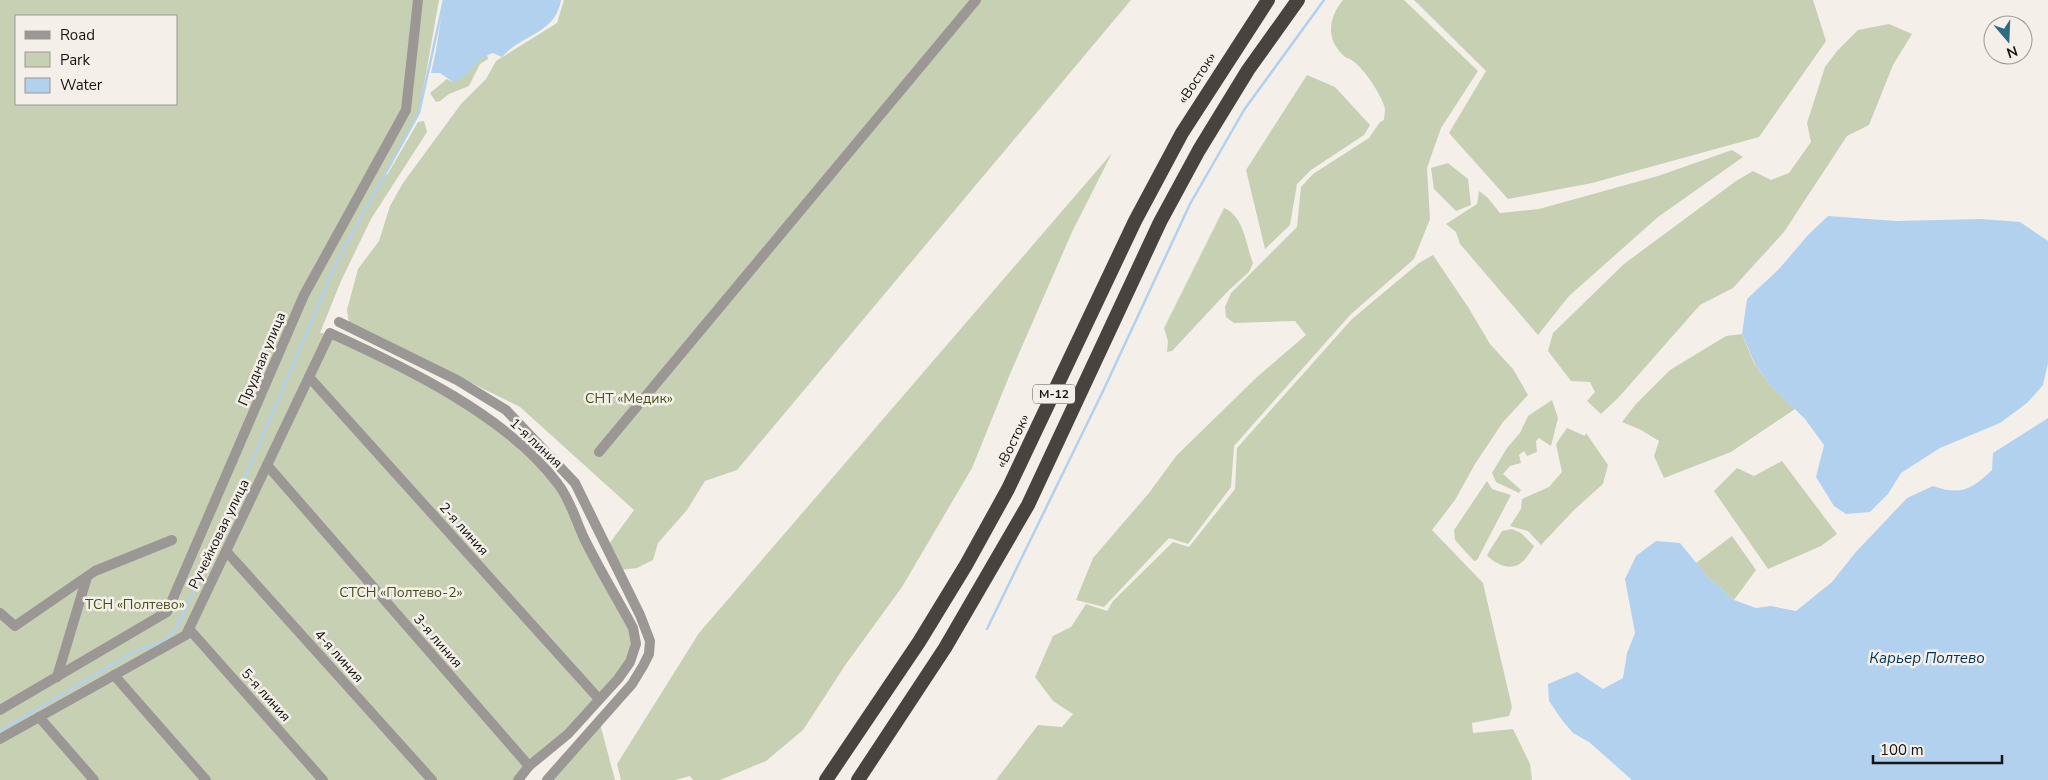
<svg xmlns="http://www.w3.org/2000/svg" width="2048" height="780" font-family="'Nunito Sans',sans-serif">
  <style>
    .green { fill: #c7d0b3; fill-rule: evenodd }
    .water { fill: #b1d1ef }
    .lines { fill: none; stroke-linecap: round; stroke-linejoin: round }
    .stream { stroke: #b1d1ef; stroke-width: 2.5 }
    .minor { stroke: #9a9795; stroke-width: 10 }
    .trunk { stroke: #494340; stroke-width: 14 }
    .labels { text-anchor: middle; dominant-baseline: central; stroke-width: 5; stroke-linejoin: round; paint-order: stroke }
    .shield { fill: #f4f0e9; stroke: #595753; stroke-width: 1 }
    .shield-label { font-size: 12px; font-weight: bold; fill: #161513 }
    .street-label { font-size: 14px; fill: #161513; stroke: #f4f0e9 }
    .park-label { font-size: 14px; fill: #445218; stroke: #f4f0e9 }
    .water-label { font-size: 15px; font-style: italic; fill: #00355b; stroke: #f4f0e9 }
  </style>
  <rect width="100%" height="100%" fill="#f4f0e9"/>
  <!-- green -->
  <g class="green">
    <path d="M0,0h439l-20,113 -35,63 3,-1 31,-53 6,-1 3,11 -56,87 -30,62 -21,52h10l161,88 68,64 74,143 -3,34 -112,118h-518zM16,16h160v88h-160z"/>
    <path d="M564,0h567l-394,470 -32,11 -18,29 -29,33 -5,17 -16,8 -17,2 -16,-19 30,-41 -114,-103 -171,-84 -2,-13 11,-41 21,-28 11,-35 13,-23 58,-79 25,-25 10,-18 61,-38z"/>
    <path d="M1343,0h61l74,71 -37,57 -14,40 3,51 -16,40 -64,56 -116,131 -3,41 -43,57 -19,-6 -65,69 -28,-7 17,-42 56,-65 28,-38 80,-78 49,-42 -11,-14 -61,2 -8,-6 -1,-10 6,-14 66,-66 4,-40 12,-13 56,-36 11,-16 4,-2c0,-3 1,-8 1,-11 -3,-14 -21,-40 -32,-48 -4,-3 -8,-3 -10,-6 -18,-17 -14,-38 0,-55z"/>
    <path d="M1414,0h399l13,41 -67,96 -167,46 -84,16 -59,-66 37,-62z"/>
    <path d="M1889,24l23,10 -19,31 -24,60 -22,11 -63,96 -51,56 -33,17 -81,92 -18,17 -14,-13 8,-9 -5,-10 -19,-1 -23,-30 5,-18 71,-69 112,-83 17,-10 18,9 18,-7 22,-31 -4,-19 18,-56 12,-16 21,-21z"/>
    <path d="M487,55l1,4 -8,5 -11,22 -20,8 -9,7 -4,1 -6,-9 17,-14 6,3 16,-10 12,-15z"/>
    <path d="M1307,75l28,12 35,38 -6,10 -53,35 -14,14 -7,41 -25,24 -19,-79z"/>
    <path d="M1732,150l11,7 -85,60 -89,79 -31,39 -78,-91 -4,-12 -10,-8 31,-20 2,-13 8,6 13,16 39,-4 119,-33z"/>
    <path d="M1112,153l-40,79 -62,142 -38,94 -70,119 -56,77 -43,66 -37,31 -46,19h-27l-3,-4 -15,4h-54l-4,-16 82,-131z"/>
    <path d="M1448,163l20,16 3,26 -15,6 -22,-22 -3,-21z"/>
    <path d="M1224,208c20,8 22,37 29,55l-4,9 -21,19 -56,60 -5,1 1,-11 -4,-13z"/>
    <path d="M1433,255l35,52 22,37 23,25 15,26 -25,27 -28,42 -20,36 -23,30 51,53 29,124 -3,9 -37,7 1,10 40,-4 17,35 2,16h-536l42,-55 24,2 11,-13 -20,-13 -18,-24 18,-41 18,-9 15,-23 21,7 6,-10 60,-59 16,5 46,-58 2,-41 115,-129 67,-56z"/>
    <path d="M1742,334l12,29 16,22 25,24 -64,43 -67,26 -10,-22 5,-15 -18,-11 -19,-8 14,-18 34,-34 56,-34z"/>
    <path d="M1552,400l6,18 -7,28 -12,-8 -3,3 1,11 -10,4 -3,-5 -5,4 2,8 -11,3 -7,8 18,16 -2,3 -23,-11 -4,-9 15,-25 13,-15 8,-17z"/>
    <path d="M1567,428l18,8 1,-3 22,32 -5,19 -29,26 -33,35 -13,-14 -18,-5 11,-17 1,-10 27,-12 13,-15 -6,-28z"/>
    <path d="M1782,461l55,73 -16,12 -53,23 -54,-78 23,-23 17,8z"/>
    <path d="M1487,481l5,8 19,6 -34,65 -3,1 -19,-21 -1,-10z"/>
    <path d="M1512,529l9,4 13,13c-3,5 -7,12 -12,16 -10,10 -28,2 -35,-7l15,-24z"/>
    <path d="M1732,536l24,34 -22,30 -27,-24 -11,-13z"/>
    <path d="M599,720l16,60h-67z"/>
  </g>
  <!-- water -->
  <g class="water">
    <path d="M444,0h117c-5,34 -41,35 -59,57l-9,-4c-20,6 -21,24 -40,29l-13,-9h-9l5,-23z"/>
    <path d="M1828,216l68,5 85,-2 39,3 28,19v122l-5,22 -16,18 -27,20 -60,25 -39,25 -13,21 -18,18 -24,2 -12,-8 -18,-29 8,-32 -19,-26 -35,-34 -15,-21 -13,-30 5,-35 32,-30 29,-34z"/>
    <path d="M2048,418v362h-416l-43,-38 -16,-9 -11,-13 -13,-19 -1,-17 29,-12 26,17 20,-11 4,-25 8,-20 -10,-54 11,-23 20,-15 24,2 27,33 27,24 22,8 15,-2 25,5 36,-29 23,-29 52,-55 26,-12c28,10 39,3 59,-16l1,-17z"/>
  </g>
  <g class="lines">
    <!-- stream -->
    <g class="stream">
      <path d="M987,629l117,-240 86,-185 54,-94 80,-110"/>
      <path d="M0,731l137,-81 26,-8 13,-13 63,-137 98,-231 82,-148 25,-113"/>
    </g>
    <!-- minor -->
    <g class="minor">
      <path d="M339,322l118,58 49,30 69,73 65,132 10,26 -1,13 -6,12 -11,18 -85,96"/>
      <path d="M309,377l290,322"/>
      <path d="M599,452l377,-452"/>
      <path d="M267,465l262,301"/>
      <path d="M226,551l206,229"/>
      <path d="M0,613l15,13 80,-55 77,-31"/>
      <path d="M189,629l134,151"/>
      <path d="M114,675l92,105"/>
      <path d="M57,677l30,-100"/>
      <path d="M0,710l167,-98 137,-317 102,-185 12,-110"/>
      <path d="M39,717l55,63"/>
      <path d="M0,739l186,-104 144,-302c75,34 179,84 228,151 12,15 18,37 26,54 15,31 33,60 49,90l3,16 -6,18 -12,17 -50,55 -39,32 -11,14"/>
    </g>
    <!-- trunk -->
    <g class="trunk">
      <path d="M826,780l93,-138 47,-77 42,-76 127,-268 47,-88 86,-133"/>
      <path d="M858,780l87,-132 83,-143 132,-283 39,-72 49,-80 50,-70"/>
    </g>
  </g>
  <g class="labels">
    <!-- shield labels -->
    <rect class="shield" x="1033" y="384.5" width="42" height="19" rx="4"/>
    <g class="shield-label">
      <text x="1054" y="394">М-12</text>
    </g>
    <!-- street labels -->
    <g class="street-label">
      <text transform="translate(1197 78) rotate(-57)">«Восток»</text>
      <text transform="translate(262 359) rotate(-67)">Прудная улица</text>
      <text transform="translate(1013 441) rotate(-64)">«Восток»</text>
      <text transform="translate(536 443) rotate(43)">1-я линия</text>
      <text transform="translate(464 529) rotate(48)">2-я линия</text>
      <text transform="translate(219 534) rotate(-64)">Ручейковая улица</text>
      <text transform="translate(438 641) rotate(49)">3-я линия</text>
      <text transform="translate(339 656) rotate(48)">4-я линия</text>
      <text transform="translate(266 695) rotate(48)">5-я линия</text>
    </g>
    <!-- park labels -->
    <g class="park-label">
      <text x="629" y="398">СНТ «Медик»</text>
      <text x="401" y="592">СТСН «Полтево-2»</text>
      <text x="135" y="604">ТСН «Полтево»</text>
    </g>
    <!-- water labels -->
    <g class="water-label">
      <text x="1927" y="658">Карьер Полтево</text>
    </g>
  </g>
  <!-- legend -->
  <rect x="15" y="15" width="162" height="90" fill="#f4f0e9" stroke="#9b9893"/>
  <rect x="25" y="31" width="25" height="8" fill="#9a9795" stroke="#9b9893"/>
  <text x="60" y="40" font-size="15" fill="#161513">Road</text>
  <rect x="25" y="52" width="25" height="15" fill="#c7d0b3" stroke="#9b9893"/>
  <text x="60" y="65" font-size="15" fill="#161513">Park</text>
  <rect x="25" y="78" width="25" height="15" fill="#b1d1ef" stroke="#9b9893"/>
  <text x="60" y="90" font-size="15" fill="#161513">Water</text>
  <!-- north arrow -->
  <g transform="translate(2008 40) rotate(161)"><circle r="24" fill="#f4f0e9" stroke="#9b9893"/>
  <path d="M0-4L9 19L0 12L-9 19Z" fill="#2e6c82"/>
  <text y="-8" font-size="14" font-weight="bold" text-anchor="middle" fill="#161513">N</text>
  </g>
  <!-- scale -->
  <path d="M1873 755v8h129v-8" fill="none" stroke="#161513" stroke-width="2.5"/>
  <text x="1880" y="755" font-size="15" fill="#161513" stroke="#f4f0e9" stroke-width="4" paint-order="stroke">100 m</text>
</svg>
